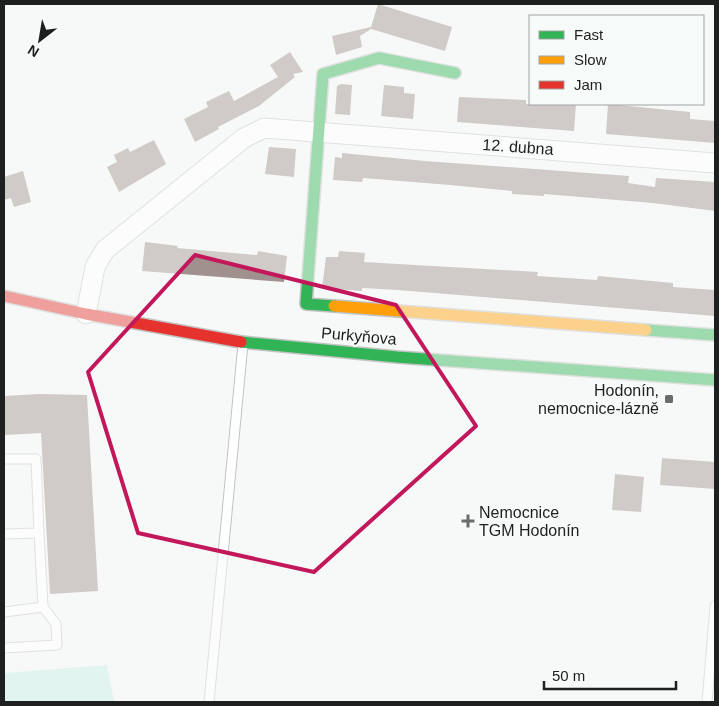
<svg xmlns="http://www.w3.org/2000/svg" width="719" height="706" font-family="Arial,sans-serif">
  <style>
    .green { fill: #c8ede5 }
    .building { fill: #a0918e }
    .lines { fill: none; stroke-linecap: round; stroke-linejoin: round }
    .lane-casing { stroke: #c2c4c3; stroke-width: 11 }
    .street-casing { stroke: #c2c4c3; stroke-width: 21 }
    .fast-casing { stroke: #c2c4c3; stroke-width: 14 }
    .slow-casing { stroke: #c2c4c3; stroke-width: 14 }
    .jam-casing { stroke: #c2c4c3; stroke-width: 14 }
    .lane { stroke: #fefefe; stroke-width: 9 }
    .street { stroke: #fefefe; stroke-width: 19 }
    .fast { stroke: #30b455; stroke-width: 11 }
    .slow { stroke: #ff9f0a; stroke-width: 11 }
    .jam { stroke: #e5322d; stroke-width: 11 }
    .marked { fill: none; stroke: #c2185b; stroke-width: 4; stroke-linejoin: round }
    .poi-dot { fill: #6a6c6b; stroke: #f6faf9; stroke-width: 2 }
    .labels { text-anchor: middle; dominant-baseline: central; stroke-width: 5; stroke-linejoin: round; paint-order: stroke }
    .street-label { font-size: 16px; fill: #1e201f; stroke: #f6faf9 }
    .poi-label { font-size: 16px; fill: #1e201f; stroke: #f6faf9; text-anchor: end }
  </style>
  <rect width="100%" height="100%" fill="#f7f9f8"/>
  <!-- green -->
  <path class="green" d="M107,665l7,37h-110v-29z"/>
  <!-- building -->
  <g class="building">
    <path d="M378,4l74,23 -7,24 -74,-22 -11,7 2,11 -26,8 -4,-19 39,-9z"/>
    <path d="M290,52l13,20 -10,2 2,3 -36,29 -41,21 1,2 -24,13 -11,-23 24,-12 -2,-5 23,-11 5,10 44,-24 -8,-12z"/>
    <path d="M341,84l11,1 -2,30 -15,-1 2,-28z"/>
    <path d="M384,85l20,2v6l11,1 -2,25 -32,-3z"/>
    <path d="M459,97l67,3v4h50l-2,27 -117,-9z"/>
    <path d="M608,104l82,8v7l25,2v22l-109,-9z"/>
    <path d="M154,140l12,24 -47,28 -12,-25 10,-5 -3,-7 14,-7 2,4z"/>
    <path d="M269,147l27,2 -2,28 -29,-3z"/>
    <path d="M342,153l83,8 204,15 -1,7 27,4 1,-9 59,4v29l-62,-8 -109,-9v2l-32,-2v-3l-62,-6 -87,-7 -1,4 -29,-2 2,-23 7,1z"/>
    <path d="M23,171l8,31 -17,5 -3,-9 -7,2v-23z"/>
    <path d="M145,242l33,4 -1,2 80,7 1,-4 29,5 -3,26 -142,-11z"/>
    <path d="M339,251l26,2 -1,9 174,10 -1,4 60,4 1,-4 75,7v4l42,3v26l-317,-26 -36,-2v3l-40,-3 4,-31h12z"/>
    <path d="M39,394l48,1 11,196 -48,3 -9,-161 -37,2v-39z"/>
    <path d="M662,458l53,4v27l-55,-4z"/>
    <path d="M615,474l29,3 -3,35 -29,-2z"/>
  </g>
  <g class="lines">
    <!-- lane casing -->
    <g class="lane-casing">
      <g id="lane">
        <path d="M4,459h32l3,74 -35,1"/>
        <path d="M4,612l39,-5"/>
        <path d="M4,648l53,-3 -1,-21 -13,-17 -4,-74"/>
        <path d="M209,702l34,-358"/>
        <path d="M707,702l8,-96"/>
      </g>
    </g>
    <!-- street casing -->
    <g class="street-casing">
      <path id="street" d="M86,314l9,-47 10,-17 139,-112 20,-10 451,35"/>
    </g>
    <!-- fast casing -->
    <g class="fast-casing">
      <g id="fast">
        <path d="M334,306l-28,-2 17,-230 56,-16 76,15"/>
        <path d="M646,330l69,5"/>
        <path d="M241,342l156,15 318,23"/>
      </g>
    </g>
    <!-- slow casing -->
    <g class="slow-casing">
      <path id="slow" d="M334,306l312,24"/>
    </g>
    <!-- jam casing -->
    <g class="jam-casing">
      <path id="jam" d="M4,296l82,18 155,28"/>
    </g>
    <!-- lane -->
    <use href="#lane" class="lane"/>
    <!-- street -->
    <use href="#street" class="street"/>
    <!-- fast -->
    <use href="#fast" class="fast"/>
    <!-- slow -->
    <use href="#slow" class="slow"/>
    <!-- jam -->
    <use href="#jam" class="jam"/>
  </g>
  <!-- marked area -->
  <path d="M0 0H719V706H0ZM195,255l201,50 80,121 -162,146 -176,-39 -50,-161z" fill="#f7f9f8" fill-opacity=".55" fill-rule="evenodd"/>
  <path class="marked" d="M195,255l201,50 80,121 -162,146 -176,-39 -50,-161z"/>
  <!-- markers -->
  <g class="poi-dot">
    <rect x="664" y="394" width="10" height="10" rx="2.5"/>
    <path d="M465.5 513.5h5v5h5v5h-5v5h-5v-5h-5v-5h5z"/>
  </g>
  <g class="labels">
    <!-- street labels -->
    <g class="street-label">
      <text transform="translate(518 147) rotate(4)">12. dubna</text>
      <text transform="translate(359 336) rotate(5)">Purkyňova</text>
    </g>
    <!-- poi labels -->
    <g class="poi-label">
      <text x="659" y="390">Hodonín,<tspan x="659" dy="18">nemocnice-lázně</tspan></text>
      <text x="479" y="512" text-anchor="start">Nemocnice<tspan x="479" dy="18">TGM Hodonín</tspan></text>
    </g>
  </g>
  <!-- border -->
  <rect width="719" height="706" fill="none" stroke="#1e201f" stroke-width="10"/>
  <!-- legend -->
  <rect x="529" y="15" width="175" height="90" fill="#f6faf9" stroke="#a0a3a2"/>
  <rect x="539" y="31" width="25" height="8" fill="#30b455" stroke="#a0a3a2"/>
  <text x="574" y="40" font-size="15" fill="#1e201f">Fast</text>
  <rect x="539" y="56" width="25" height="8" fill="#ff9f0a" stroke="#a0a3a2"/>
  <text x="574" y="65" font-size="15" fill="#1e201f">Slow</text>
  <rect x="539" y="81" width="25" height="8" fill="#e5322d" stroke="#a0a3a2"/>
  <text x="574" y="90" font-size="15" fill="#1e201f">Jam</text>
  <!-- north arrow -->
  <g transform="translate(40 40) rotate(211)" stroke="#f6faf9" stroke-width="4" paint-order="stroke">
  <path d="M0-4L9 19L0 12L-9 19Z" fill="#1e201f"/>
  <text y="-8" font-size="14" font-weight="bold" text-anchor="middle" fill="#1e201f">N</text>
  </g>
  <!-- scale -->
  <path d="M544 681v8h132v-8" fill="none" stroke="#1e201f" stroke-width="2.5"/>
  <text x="552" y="681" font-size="15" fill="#1e201f" stroke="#f6faf9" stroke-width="4" paint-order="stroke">50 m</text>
</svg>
